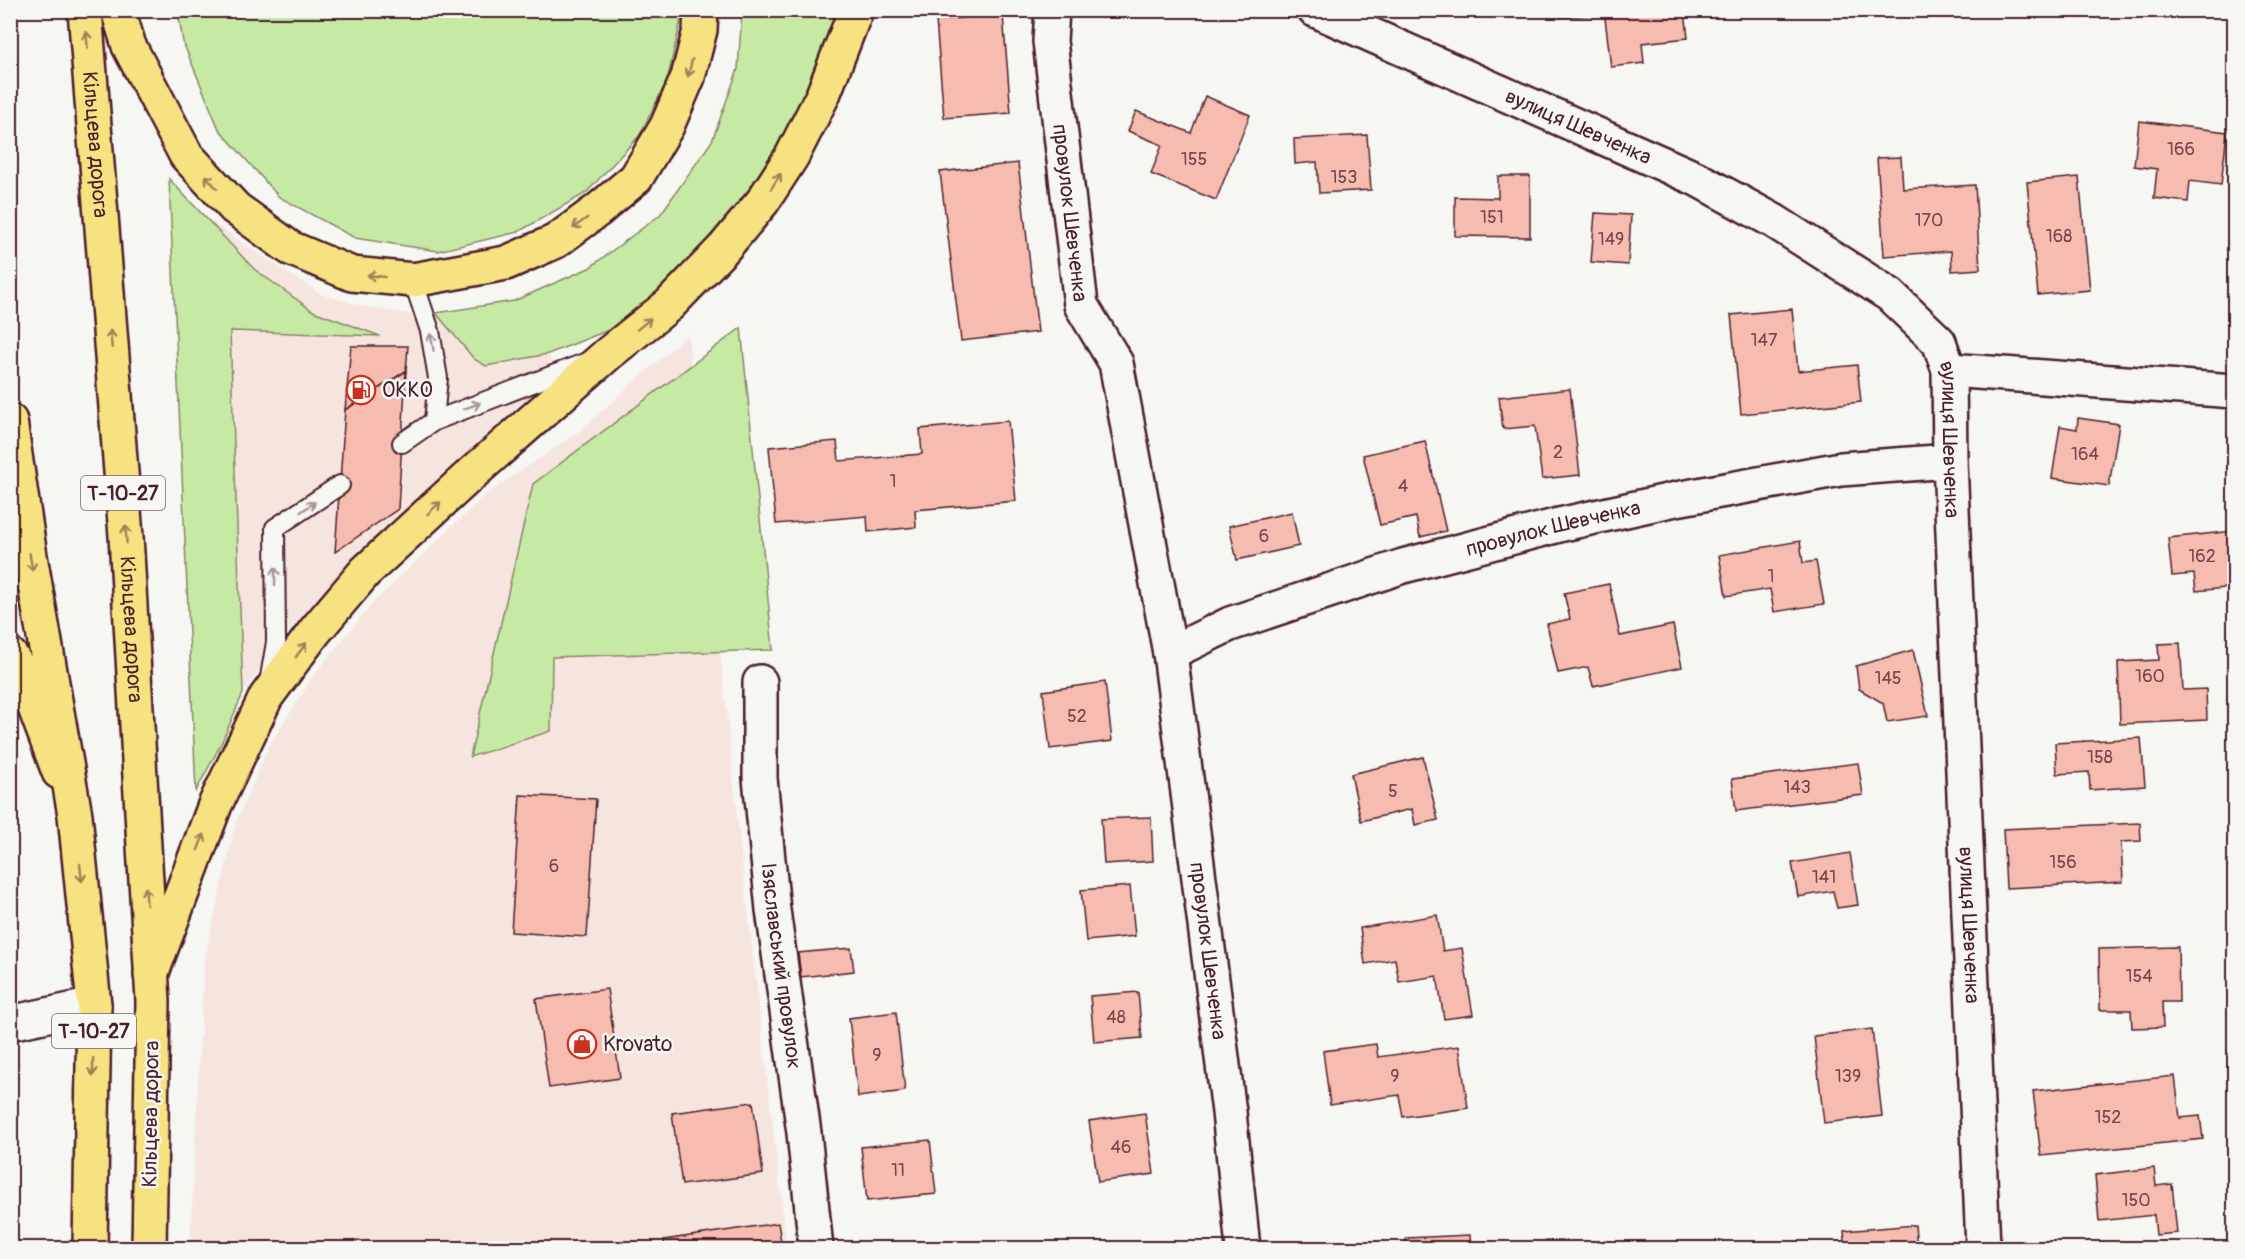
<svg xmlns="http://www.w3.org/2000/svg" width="2245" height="1259" font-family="Pangolin,sans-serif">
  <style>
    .built { fill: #f6e5de }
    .green { fill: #c6eaa4; stroke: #888468; stroke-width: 1.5 }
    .building { fill: #f7bcb0; stroke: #4a1f2b; stroke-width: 1.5 }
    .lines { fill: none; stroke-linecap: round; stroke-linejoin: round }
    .service-casing { stroke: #4a1f2b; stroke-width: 22 }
    .minor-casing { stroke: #4a1f2b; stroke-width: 38 }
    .primary-casing { stroke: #4a1f2b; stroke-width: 38 }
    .trunk-casing { stroke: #4a1f2b; stroke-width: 38 }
    .service { stroke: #f6f6f2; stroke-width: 18 }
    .minor { stroke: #f6f6f2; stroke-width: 33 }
    .primary { stroke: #f7e281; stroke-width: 33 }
    .trunk { stroke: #f7e281; stroke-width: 33 }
    .oneway { stroke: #a08056 }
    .oneway2 { stroke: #a99598 }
    .labels { text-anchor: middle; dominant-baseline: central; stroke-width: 5; stroke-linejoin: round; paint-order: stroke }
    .number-label { font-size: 18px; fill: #75464c }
    .shield { fill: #f6f6f2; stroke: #7e6067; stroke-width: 1.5 }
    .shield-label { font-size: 20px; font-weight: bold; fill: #4a1f2b }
    .street-label { font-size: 21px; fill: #4a1f2b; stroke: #f6f6f2 }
    .poi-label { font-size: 21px; fill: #4a1f2b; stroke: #f6f6f2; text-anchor: start }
  </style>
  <rect width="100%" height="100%" fill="#f6f6f2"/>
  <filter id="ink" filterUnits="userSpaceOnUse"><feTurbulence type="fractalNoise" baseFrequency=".0167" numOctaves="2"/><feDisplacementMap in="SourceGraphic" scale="12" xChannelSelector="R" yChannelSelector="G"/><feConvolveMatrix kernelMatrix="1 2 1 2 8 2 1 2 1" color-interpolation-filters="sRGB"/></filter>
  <g filter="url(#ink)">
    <!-- built -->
    <g class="built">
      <path d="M201,214l58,40 62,40 40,12 47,8 28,-1 38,46 12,7 62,-12 13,28 -175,151 -54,52 -49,52 -40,56 -22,51z"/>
      <path d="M688,334l53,519 46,395h-597l14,-287 32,-139 33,-76 45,-71 59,-72 111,-107 97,-66z"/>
    </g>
    <!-- green -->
    <g class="green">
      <path d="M178,11l505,-1v1l-16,70 -28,55 -53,57 -68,39 -80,19 -83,-13 -76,-41 -60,-68 -36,-87z"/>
      <path d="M742,11h100l-31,79 -68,114 -42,46 -77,74 -76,30 -62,12 -12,-7 -38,-46 78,-12 75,-33 71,-53 52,-74 26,-72z"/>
      <path d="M169,179l85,90 59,42 67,25 -150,-5 13,362 -22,51 -25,47z"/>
      <path d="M741,328l32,322 -221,7 -1,74 -81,26 63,-273z"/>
    </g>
    <!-- building -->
    <g class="building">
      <path d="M1560,10h31l1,5 -31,2z"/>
      <path d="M1604,10h81l3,28 -46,5 2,20 -33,4z"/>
      <path d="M1003,15l8,98 -67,5 -8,-98z"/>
      <path d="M1205,96l45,19 -34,85 -65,-26 11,-29 -34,-14 8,-20 55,22z"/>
      <path d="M2139,121l88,11 -6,53 -31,-4 -2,21 -34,-4 3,-29 -23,-3z"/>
      <path d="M1367,135l4,55 -52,3 -2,-31 -22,2 -1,-25z"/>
      <path d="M1901,157l2,32 72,-4 5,84 -28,2 -1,-20 -67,5 -7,-98z"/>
      <path d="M1018,163l20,169 -77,9 -21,-169z"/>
      <path d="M1498,176h32v61l-75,-1v-39l43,1z"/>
      <path d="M2079,177l11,113 -52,5 -11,-113z"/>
      <path d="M1595,213l36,2 -3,50 -37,-3z"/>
      <path d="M1792,309l6,62 59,-6 4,37 -120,12 -10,-99z"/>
      <path d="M351,346h57l-2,25 -61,39z"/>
      <path d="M406,371l-8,138 -63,43 10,-142z"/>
      <path d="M1570,389l10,86 -38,4 -7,-53 -32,3 -4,-32z"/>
      <path d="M2078,418l41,6 -10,62 -57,-8 8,-52 17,3z"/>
      <path d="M1008,421l8,80 -101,9 1,17 -48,5 -1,-16 -91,8 -7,-77 68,-6 2,20 83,-7 -2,-25z"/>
      <path d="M1425,441l21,90 -26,6 -4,-20 -36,8 -17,-70z"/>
      <path d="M1292,512l7,34 -62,14 -8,-34z"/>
      <path d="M2234,531v56l-38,4 -2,-17 -22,2 -4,-38z"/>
      <path d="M1800,541l3,22 13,-2 8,43 -50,8 -4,-23 -44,7 -7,-41z"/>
      <path d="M1609,584l11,52 53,-11 9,42 -89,19 -5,-19 -30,6 -11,-49 23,-5 -6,-26z"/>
      <path d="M2180,643l3,47 23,-1 1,31 -87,4 -2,-62 41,-2 -1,-16z"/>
      <path d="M1913,650l15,66 -41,6 -4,-19 -24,-14 -3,-23z"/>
      <path d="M1105,682l7,59 -62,8 -7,-58z"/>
      <path d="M2141,738l4,48 -55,4 -1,-18 -32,2 -2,-31z"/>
      <path d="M1423,757l15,63 -23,5 -3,-16 -51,12 -10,-47z"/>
      <path d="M1858,763l5,32 -127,16 -4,-32z"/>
      <path d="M520,795l76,4 -9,138 -76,-5z"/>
      <path d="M1151,817l2,44 -49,3 -3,-45z"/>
      <path d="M2140,823l1,18 -20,1 2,40 -117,6 -3,-59z"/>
      <path d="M1850,853l8,52 -21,3 -4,-17 -35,6 -6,-34z"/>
      <path d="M1130,886l5,50 -49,5 -5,-51z"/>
      <path d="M1437,915l6,36 19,-3 11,67 -29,4 -7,-43 -38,6 -4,-23 -30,5 -5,-36z"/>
      <path d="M2178,947l1,55h-17l1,25 -31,1 -1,-18h-31l-1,-61z"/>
      <path d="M851,948l3,23 -53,6 -3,-24z"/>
      <path d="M607,989l13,89 -71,10 -13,-89z"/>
      <path d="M1138,992l4,46 -48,4 -4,-46z"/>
      <path d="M896,1012l9,79 -47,6 -9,-79z"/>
      <path d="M1872,1029l10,87 -58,7 -10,-87z"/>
      <path d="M1376,1044l2,13 81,-11 9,62 -65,9 -4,-22 -69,10 -7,-54z"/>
      <path d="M2175,1076l5,42 20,-2 3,23 -162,17 -8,-65z"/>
      <path d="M753,1102l10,72 -81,11 -10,-72z"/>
      <path d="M1145,1113l9,61 -56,8 -9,-61z"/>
      <path d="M930,1140l6,54 -69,7 -6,-54z"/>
      <path d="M2154,1168l2,18 16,-2 5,49 -21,2 -2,-20 -55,6 -4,-46z"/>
      <path d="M778,1223l4,25h-117l-1,-8z"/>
      <path d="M1915,1225l2,23h-71l-2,-17z"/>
      <path d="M1470,1235l1,13h-65v-10z"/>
    </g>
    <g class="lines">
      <!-- service casing -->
      <g class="service-casing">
        <g id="service">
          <path d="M413,280l17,51 8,47 -4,43"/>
          <path d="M402,443l32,-22 153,-59"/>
          <path d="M269,683l7,-41 -1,-114 65,-43"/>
        </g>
      </g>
      <!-- minor casing -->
      <g class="minor-casing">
        <g id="minor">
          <path id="s1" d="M1052,10l-2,31 31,264 35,58 54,290 59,459 14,136"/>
          <path id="s2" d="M1315,10l382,169 77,42 116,74 49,47 10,28 1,91 33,787"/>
          <path d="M1949,370l285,21"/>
          <path id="s3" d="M1170,653l60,-29 173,-58 156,-41 117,-26 165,-30 109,-8"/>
          <path id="s4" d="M760,682v96l13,132 31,223 12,115"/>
          <path d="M10,1023l84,-18"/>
        </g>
      </g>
      <!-- primary casing -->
      <g class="primary-casing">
        <g id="primary">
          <path d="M118,10l11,36 57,109 49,53 55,40 62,26 61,6 93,-17 50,-22 42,-31 38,-32 31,-52 21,-49 12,-47 1,-20"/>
          <path d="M10,655l12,18 37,99"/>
          <path d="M151,975l64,-170 51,-108 49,-66 50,-59 102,-94 142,-125 60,-48 55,-57 39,-47 29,-45 31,-61 33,-85"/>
        </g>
      </g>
      <!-- trunk casing -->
      <g class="trunk-casing">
        <g id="trunk">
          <path id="s5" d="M85,10l41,526 27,465 -4,247"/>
          <path d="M10,421l20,135 45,259 19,190 -4,243"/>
        </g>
      </g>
      <!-- service -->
      <use href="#service" class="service"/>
      <!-- minor -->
      <use href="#minor" class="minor"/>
      <!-- primary -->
      <use href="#primary" class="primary"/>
      <!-- trunk -->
      <use href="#trunk" class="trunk"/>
    </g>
    <!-- one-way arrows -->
    <defs><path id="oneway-shaft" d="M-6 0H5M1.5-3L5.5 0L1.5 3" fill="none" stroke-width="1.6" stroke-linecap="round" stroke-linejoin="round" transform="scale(1.5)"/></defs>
    <g class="oneway">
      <use href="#oneway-shaft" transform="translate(87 40) rotate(-95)"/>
      <use href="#oneway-shaft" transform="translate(690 68) rotate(104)"/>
      <use href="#oneway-shaft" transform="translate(776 181) rotate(-58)"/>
      <use href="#oneway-shaft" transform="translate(211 182) rotate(-133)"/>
      <use href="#oneway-shaft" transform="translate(580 223) rotate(144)"/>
      <use href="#oneway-shaft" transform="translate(376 276) rotate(-174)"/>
      <use href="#oneway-shaft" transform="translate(644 324) rotate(-39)"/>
      <use href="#oneway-shaft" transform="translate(111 339) rotate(-95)"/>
      <use href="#oneway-shaft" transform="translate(434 508) rotate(-43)"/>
      <use href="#oneway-shaft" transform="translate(126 534) rotate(-94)"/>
      <use href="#oneway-shaft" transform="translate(31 562) rotate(81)"/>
      <use href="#oneway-shaft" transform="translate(301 650) rotate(-54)"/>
      <use href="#oneway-shaft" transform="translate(201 842) rotate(-69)"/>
      <use href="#oneway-shaft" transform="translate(81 873) rotate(84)"/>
      <use href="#oneway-shaft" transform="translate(146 896) rotate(-93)"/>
      <use href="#oneway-shaft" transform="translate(93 1067) rotate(91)"/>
    </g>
    <g class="oneway2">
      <use href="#oneway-shaft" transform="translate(432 342) rotate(-100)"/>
      <use href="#oneway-shaft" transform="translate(472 406) rotate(-21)"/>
      <use href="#oneway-shaft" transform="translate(308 507) rotate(-34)"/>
      <use href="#oneway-shaft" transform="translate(275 576) rotate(-90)"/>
    </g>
  </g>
  <!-- icons -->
  <defs>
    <g id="fuel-ring" transform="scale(1.5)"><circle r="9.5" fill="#f6f6f2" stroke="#c8321e" stroke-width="1.5"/><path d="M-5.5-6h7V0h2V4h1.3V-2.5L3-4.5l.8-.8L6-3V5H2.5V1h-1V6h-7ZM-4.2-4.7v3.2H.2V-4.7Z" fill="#c8321e"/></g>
    <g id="shop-ring" transform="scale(1.5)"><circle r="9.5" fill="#f6f6f2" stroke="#c8321e" stroke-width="1.5"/><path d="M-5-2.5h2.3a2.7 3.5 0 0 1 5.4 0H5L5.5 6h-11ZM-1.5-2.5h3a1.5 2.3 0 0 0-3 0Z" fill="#c8321e"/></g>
  </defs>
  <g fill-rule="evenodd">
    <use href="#fuel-ring" x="361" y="390"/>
    <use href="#shop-ring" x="582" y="1044"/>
  </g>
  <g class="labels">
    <!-- number labels -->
    <g class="number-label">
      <text x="2181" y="149">166</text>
      <text x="1194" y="159">155</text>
      <text x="1344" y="177">153</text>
      <text x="1492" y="217">151</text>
      <text x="1929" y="220">170</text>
      <text x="2059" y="236">168</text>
      <text x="1611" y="239">149</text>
      <text x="1764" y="340">147</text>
      <text x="1558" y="452">2</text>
      <text x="2085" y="454">164</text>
      <text x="893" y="481">1</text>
      <text x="1403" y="486">4</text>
      <text x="1264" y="536">6</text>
      <text x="2202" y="556">162</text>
      <text x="1771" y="576">1</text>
      <text x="2150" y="676">160</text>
      <text x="1888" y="678">145</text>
      <text x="1077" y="716">52</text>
      <text x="2100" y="757">158</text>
      <text x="1797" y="787">143</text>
      <text x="1393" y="791">5</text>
      <text x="2063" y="862">156</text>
      <text x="554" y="866">6</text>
      <text x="1824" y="877">141</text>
      <text x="2139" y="976">154</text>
      <text x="1116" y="1017">48</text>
      <text x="877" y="1055">9</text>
      <text x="1395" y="1076">9</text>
      <text x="1848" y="1076">139</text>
      <text x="2108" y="1117">152</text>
      <text x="1121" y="1147">46</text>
      <text x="898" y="1170">11</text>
      <text x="2136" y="1200">150</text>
    </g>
    <!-- shield labels -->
    <g class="shield">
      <rect x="81" y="476" width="84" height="34" rx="4.5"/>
      <rect x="52" y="1014" width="84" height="34" rx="4.5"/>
    </g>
    <g class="shield-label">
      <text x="123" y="493">Т-10-27</text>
      <text x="94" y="1031">Т-10-27</text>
    </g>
    <!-- street labels -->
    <g class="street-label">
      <text stroke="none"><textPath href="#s2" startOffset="288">вулиця Шевченка</textPath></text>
      <text stroke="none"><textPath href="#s5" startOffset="135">Кільцева дорога</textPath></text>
      <text stroke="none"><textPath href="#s1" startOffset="204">провулок Шевченка</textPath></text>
      <text stroke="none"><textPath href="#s2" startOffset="810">вулиця Шевченка</textPath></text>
      <text stroke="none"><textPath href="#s3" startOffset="404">провулок Шевченка</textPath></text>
      <text stroke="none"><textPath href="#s5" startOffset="621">Кільцева дорога</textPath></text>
      <text stroke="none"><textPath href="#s2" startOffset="1296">вулиця Шевченка</textPath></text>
      <text stroke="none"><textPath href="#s1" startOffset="960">провулок Шевченка</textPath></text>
      <text stroke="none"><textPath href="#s4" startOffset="285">Ізяславський провулок</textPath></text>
      <text transform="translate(151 1114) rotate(-89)">Кільцева дорога</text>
    </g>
    <!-- poi labels -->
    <g class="poi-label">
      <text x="382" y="390">ОККО</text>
      <text x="603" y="1044">Krovato</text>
    </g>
  </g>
  <!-- margin -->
  <rect width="2245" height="1259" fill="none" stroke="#f6f6f2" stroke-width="36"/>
  <rect x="18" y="18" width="2209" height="1223" fill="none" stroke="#4a1f2b" stroke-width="2" filter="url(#ink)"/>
</svg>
